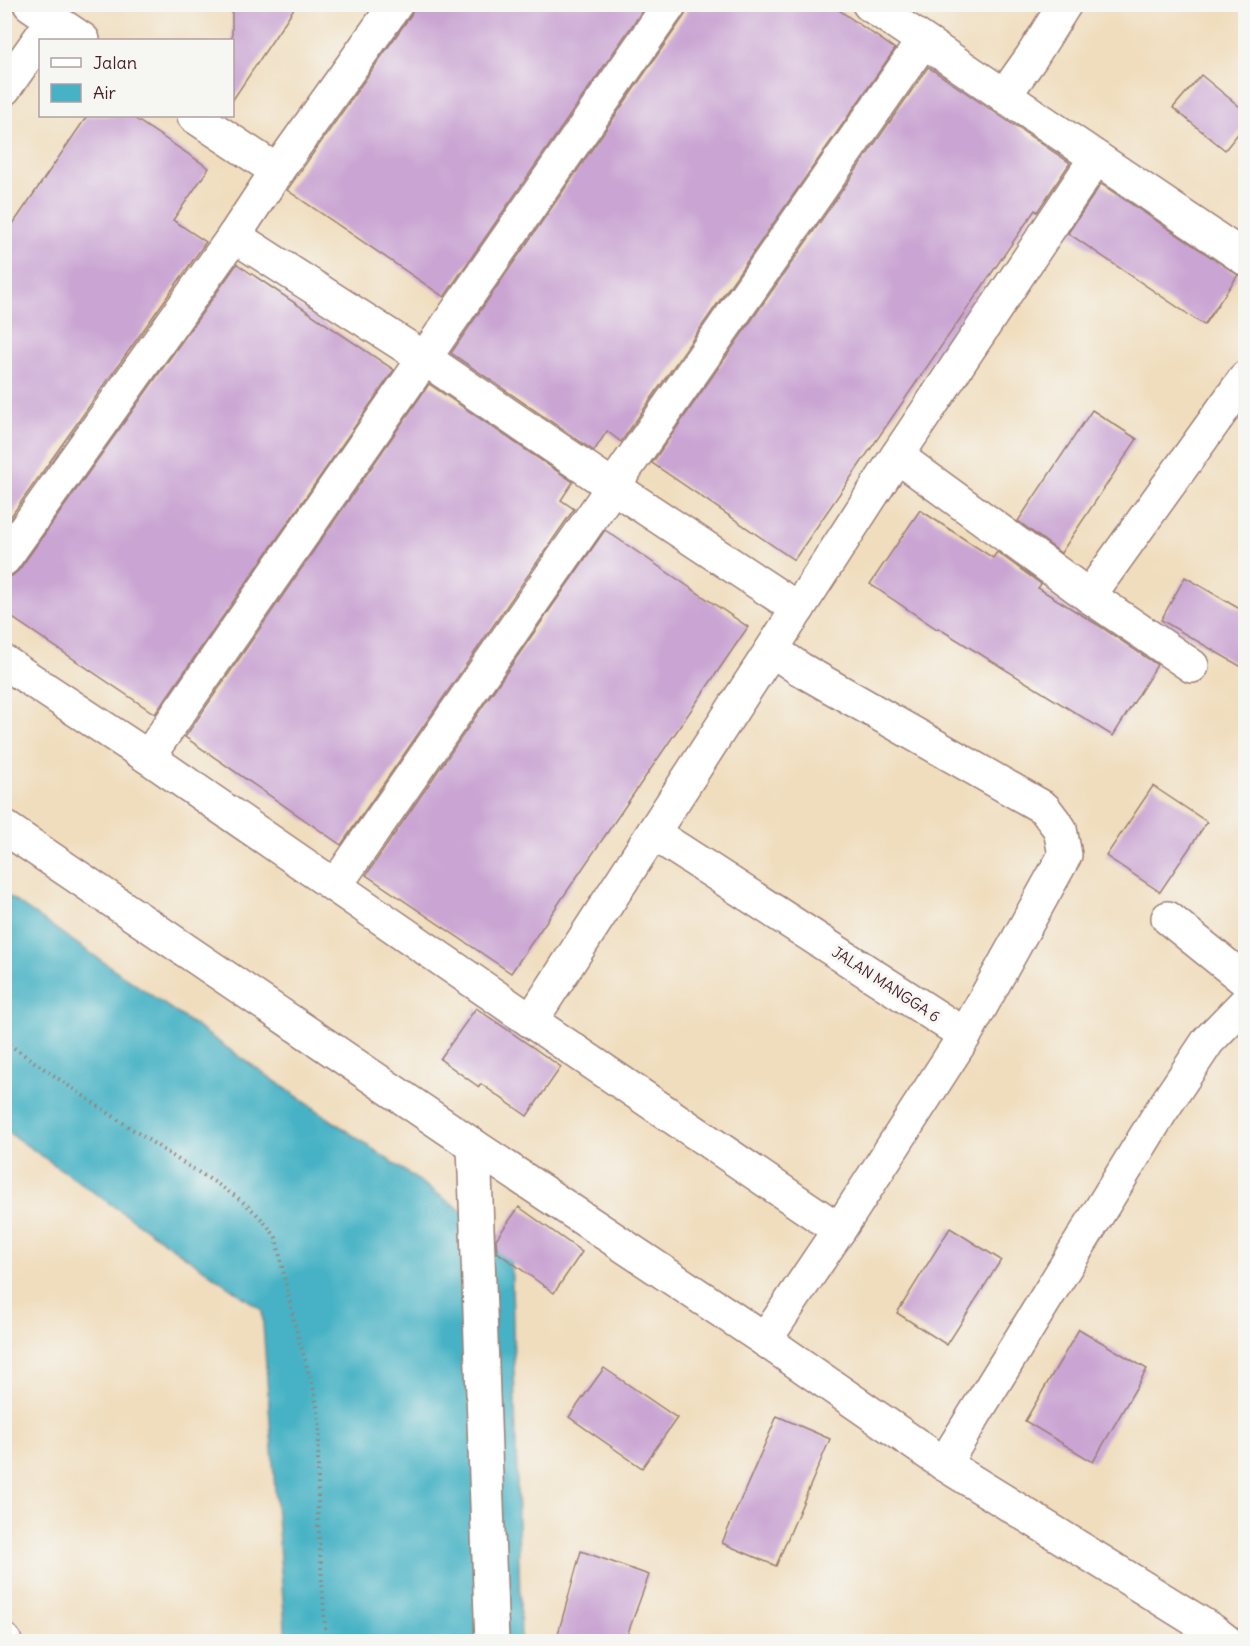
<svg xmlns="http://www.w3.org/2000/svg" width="1250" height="1646" font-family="Delius,sans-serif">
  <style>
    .water { fill: #47b2c5; stroke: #486878; stroke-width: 1.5 }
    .building { fill: #caa5d3 }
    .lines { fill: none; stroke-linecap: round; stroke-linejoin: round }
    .minor-casing { stroke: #9d7e74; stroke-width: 36 }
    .path { stroke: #9d7e74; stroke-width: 4; stroke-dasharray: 1.5 4.5; stroke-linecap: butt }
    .minor { stroke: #fff; stroke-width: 33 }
    .labels { text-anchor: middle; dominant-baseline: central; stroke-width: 6; stroke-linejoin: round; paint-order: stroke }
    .street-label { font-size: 15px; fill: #4a1f2b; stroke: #f6f6f2 }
  </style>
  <rect width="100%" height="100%" fill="#f6f6f2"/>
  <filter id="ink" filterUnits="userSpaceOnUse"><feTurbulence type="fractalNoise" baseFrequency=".0167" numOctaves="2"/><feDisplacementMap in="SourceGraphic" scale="12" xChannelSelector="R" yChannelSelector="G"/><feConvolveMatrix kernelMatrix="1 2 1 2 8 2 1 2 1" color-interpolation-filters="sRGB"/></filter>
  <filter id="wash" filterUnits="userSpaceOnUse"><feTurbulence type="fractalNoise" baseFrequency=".008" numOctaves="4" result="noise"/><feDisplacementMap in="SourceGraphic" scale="24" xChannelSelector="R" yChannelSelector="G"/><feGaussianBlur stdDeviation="1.35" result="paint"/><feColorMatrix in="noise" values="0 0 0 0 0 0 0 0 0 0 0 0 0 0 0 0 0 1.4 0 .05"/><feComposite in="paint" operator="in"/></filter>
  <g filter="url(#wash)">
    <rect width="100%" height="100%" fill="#f0ddbd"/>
    <!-- water -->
    <path class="water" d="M4,893l507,352 10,396h-235l-24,-331 -257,-180z"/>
    <g id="blocks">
      <!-- building -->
      <g class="building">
        <path d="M232,4h65l-65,97z"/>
        <path d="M415,4h232l-203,293 -157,-107 124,-175z"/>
        <path d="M689,4h141l65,45 -274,393 -14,-11 -13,20 -143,-98 234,-338z"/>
        <path d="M928,67l142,96 -33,49 -2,-2 -241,350 -142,-97z"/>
        <path d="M1201,75l44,36v14l-20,25 -52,-42z"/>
        <path d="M87,116h44l78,52 -36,52 33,22 -202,284v-289z"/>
        <path d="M1101,184l137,91 -34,50 -136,-92z"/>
        <path d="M237,264l157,106 -239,344 -151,-102v-35l8,-1 7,-6z"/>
        <path d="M429,384l144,98 -12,18 13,9 -233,336 -156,-108z"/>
        <path d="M1092,410l45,29 -76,114 -43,-32z"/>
        <path d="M920,510l73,48 4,-6 44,32 -3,4 60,37 59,40 -44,71 -175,-108 -1,1 -67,-45z"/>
        <path d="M605,530l143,97 -237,346 -145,-98z"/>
        <path d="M1185,577l60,35v57l-84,-49z"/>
        <path d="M1153,786l54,36 -47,70 -54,-36z"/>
        <path d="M476,1008l85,59 -34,49 -46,-32 -2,3 -39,-28z"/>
        <path d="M519,1207l63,45 -28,41 -57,-41 -1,-13z"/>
        <path d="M950,1228l51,32 -54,85 -50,-32z"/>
        <path d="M1079,1329l68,40 -54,93 -68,-41z"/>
        <path d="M604,1368l73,50 -35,50 -73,-51z"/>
        <path d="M777,1416l53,23 -54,127 -54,-23z"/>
        <path d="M581,1551l68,24 -24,66h-69z"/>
      </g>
    </g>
  </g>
  <g filter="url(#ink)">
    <use href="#blocks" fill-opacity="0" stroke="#9d7e74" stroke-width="1.5"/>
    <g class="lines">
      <!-- minor casing -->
      <g class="minor-casing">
        <g id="minor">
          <path d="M30,4l53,36"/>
          <path d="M869,4l377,255"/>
          <path d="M4,89l49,-69"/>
          <path d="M1004,96l27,-38 34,-54"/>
          <path d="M194,116l83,55"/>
          <path d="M234,236l190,122 188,128 186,123"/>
          <path d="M897,456l192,140 103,70"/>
          <path d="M4,559l230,-323 43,-65 119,-167"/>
          <path d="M1089,596l157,-219"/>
          <path d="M772,650l28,19 244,139 16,21 5,26 -100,180"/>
          <path d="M4,662l144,95 383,264 308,209"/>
          <path d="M148,757l522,-753"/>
          <path d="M4,827l470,319"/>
          <path d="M653,833l312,202 -126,195 -74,110"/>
          <path d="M335,886l588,-845"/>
          <path d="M1168,918l78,63"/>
          <path d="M531,1021l366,-565 199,-298"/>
          <path d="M944,1464l216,-351 48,-72 38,-39"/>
          <path d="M4,1640l1,2"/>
          <path d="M492,1642l-18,-496 291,194 179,124 269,167 14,11"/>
        </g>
      </g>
      <!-- path -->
      <path class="path" d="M4,1041c55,38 109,76 164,112 37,25 84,46 108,85l19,88 19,64 4,22 2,16 -2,28v64l8,122"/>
      <!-- minor -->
      <use href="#minor" class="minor"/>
    </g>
  </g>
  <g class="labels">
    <!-- street labels -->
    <g class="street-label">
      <text transform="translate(886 984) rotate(33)">JALAN MANGGA 6</text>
    </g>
  </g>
  <!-- margin -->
  <rect width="1250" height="1646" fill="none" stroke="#f6f6f2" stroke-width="24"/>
  <!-- legend -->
  <rect x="39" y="39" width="195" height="78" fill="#f6f6f2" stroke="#b1a0a2" stroke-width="1.5"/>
  <rect x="51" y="58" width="30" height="9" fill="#ffffff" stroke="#b1a0a2" stroke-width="1.5"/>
  <text x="93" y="69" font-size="18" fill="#4a1f2b">Jalan</text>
  <rect x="51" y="84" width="30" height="18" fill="#47b2c5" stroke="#b1a0a2" stroke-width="1.5"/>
  <text x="93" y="99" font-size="18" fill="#4a1f2b">Air</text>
</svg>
